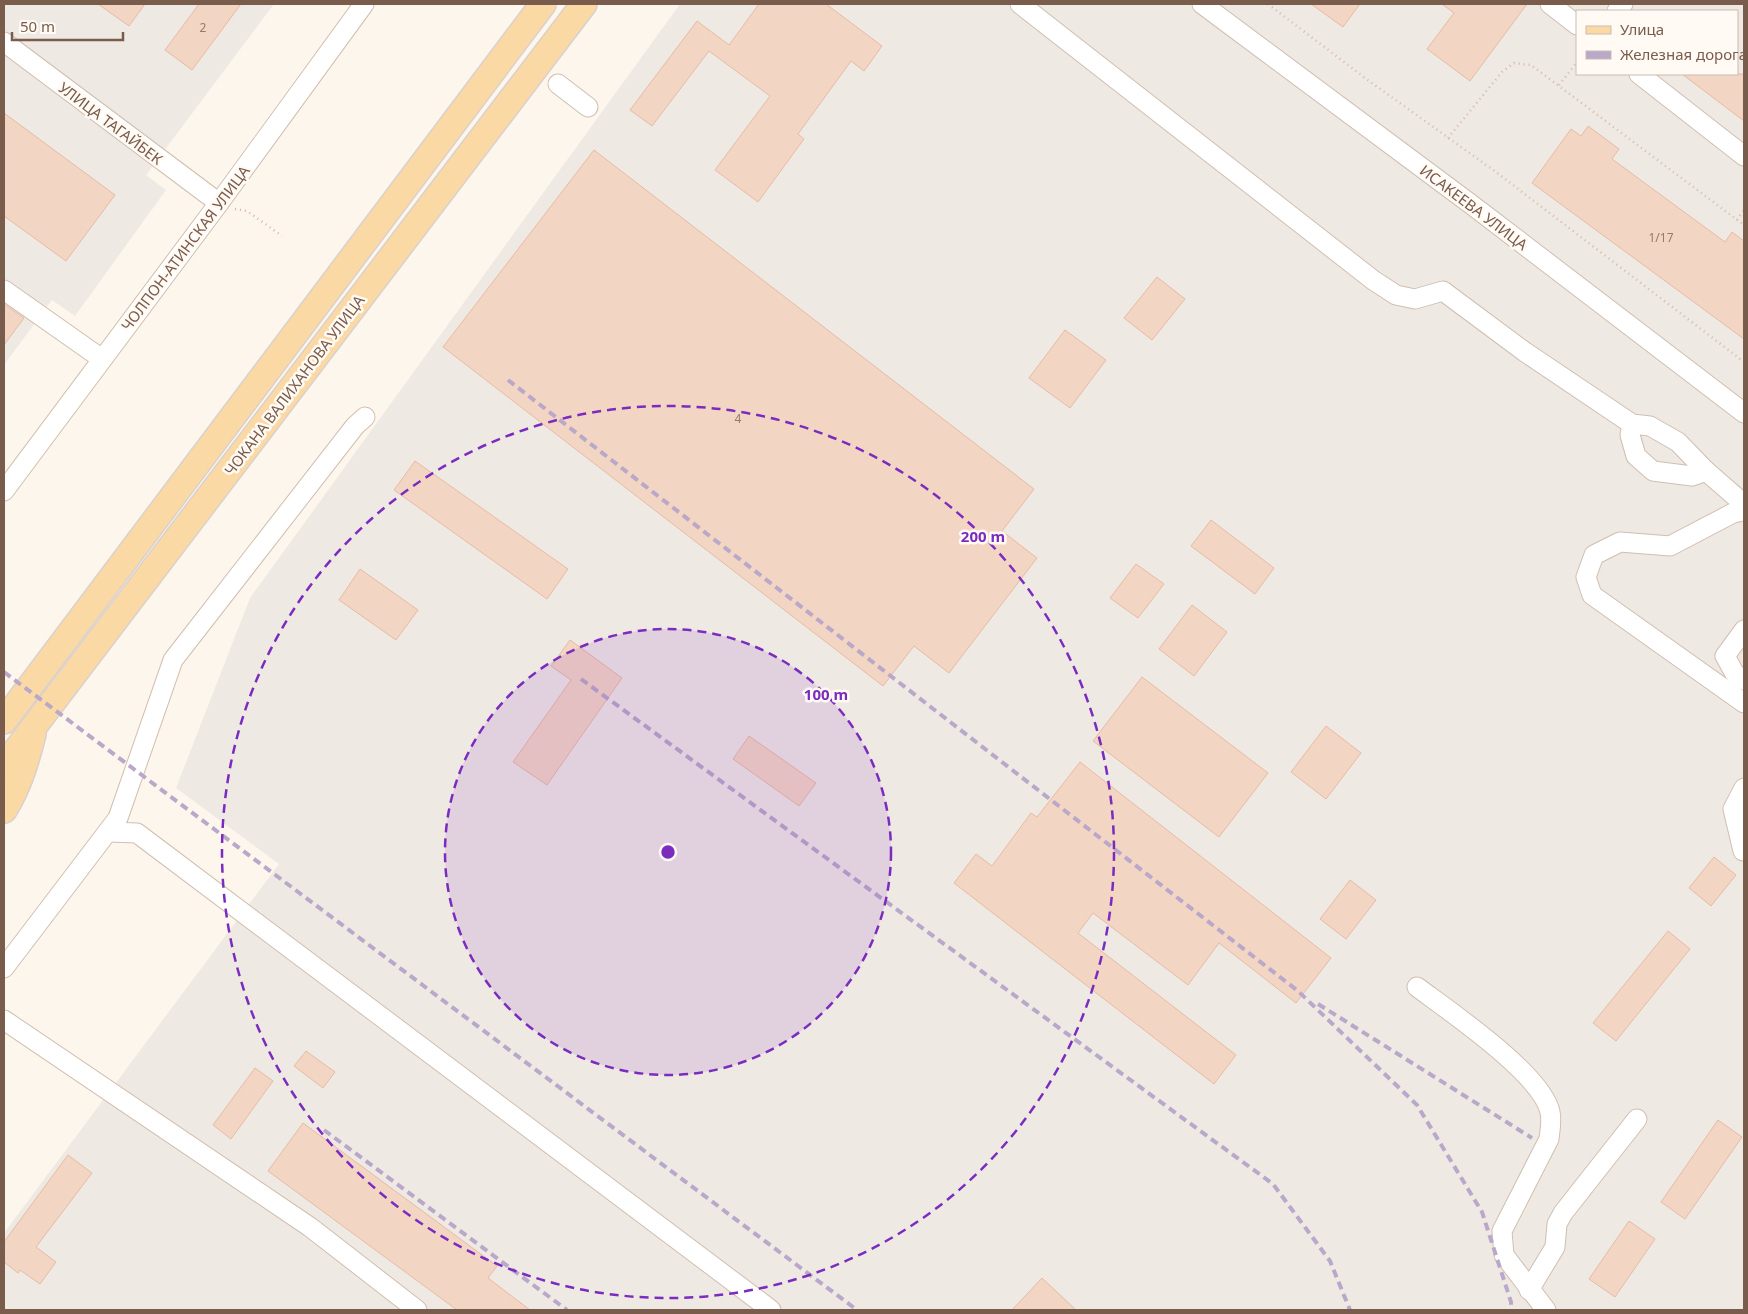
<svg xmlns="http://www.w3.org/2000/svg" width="1748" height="1314" font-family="'Noto Sans',sans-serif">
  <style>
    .industrial { fill: #efe9e4; fill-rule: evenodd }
    .building { fill: #f3d5c3; stroke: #e6bba3 }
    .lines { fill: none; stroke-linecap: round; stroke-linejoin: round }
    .minor-casing { stroke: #d1beb0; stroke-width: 21 }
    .major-casing { stroke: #dad1cd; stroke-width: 28 }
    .path { stroke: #d9b8a5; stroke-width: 2.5; stroke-dasharray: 1 4; stroke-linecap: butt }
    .minor { stroke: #fff; stroke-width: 19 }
    .major { stroke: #fbd9a5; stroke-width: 25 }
    .rail { stroke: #b9a8c9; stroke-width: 4; stroke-dasharray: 8 5; stroke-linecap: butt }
    .ring { fill: none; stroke: #7b2cbf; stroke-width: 2.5; stroke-dasharray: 9 6 }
    .labels { text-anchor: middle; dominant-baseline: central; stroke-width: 5; stroke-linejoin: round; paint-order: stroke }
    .number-label { font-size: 12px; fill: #987a6a }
    .street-label { font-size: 15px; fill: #7a5c4d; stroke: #fffaf3 }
    .centre { fill: #7b2cbf; stroke: #fffaf3; stroke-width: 2.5 }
    .ring-label { font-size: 15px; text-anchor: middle; font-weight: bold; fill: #7b2cbf; stroke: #fffaf3; stroke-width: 5; stroke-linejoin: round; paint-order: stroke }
  </style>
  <rect width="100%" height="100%" fill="#fdf6ec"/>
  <!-- industrial -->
  <g class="industrial">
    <path d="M4,4h270l-128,171 20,15 -91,126 -23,-16 -48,65z"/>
    <path d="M680,4h1064v1306h-1740v-77l275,-369 -103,-76 74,-190zM1577,11h160v63h-160z"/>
  </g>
  <!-- building -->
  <g class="building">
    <path d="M98,4h47l-16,22z"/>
    <path d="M199,4h42l-49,66 -27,-20z"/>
    <path d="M759,4h67l56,42 -18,25 -13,-10 -53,73 6,5 -46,63 -43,-32 55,-74 -61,-45 -57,75 -22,-16 67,-89 32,24z"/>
    <path d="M1311,4h49l-17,23z"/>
    <path d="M1442,4h85l-57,77 -43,-32 27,-36z"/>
    <path d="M1682,74h62v47z"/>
    <path d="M4,113l111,82 -49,66 -62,-45z"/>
    <path d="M1588,126l31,23 -7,10 113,83 7,-10 12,9v98l-212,-156 39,-54 10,7z"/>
    <path d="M594,150l440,339 -32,42 35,27 -88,115 -35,-27 -31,40 -440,-339z"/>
    <path d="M1157,277l28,22 -33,41 -28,-22z"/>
    <path d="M4,304l20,14 -20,27z"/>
    <path d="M1065,330l41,30 -36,48 -41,-30z"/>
    <path d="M415,461l153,108 -21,30 -153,-109z"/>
    <path d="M1211,520l63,48 -19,26 -64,-48z"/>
    <path d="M1136,564l28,20 -26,34 -28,-20z"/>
    <path d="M360,569l58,41 -22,30 -57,-40z"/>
    <path d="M1192,605l35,27 -33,44 -35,-27z"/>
    <path d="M570,640l52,38 -75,107 -34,-23 58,-82 -20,-14z"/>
    <path d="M1142,677l126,96 -49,64 -126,-96z"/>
    <path d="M1326,726l35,27 -35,46 -35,-27z"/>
    <path d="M749,736l67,47 -17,23 -66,-47z"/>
    <path d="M1080,762l251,196 -35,45 -77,-60 -31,42 -95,-72 -15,20 158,122 -22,29 -260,-201 22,-29 16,12 39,-53 6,4z"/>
    <path d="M1714,857l22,18 -25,31 -22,-18z"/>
    <path d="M1350,880l26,20 -30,39 -26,-20z"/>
    <path d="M1668,931l22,18 -74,92 -23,-18z"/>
    <path d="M306,1051l29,21 -12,16 -29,-22z"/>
    <path d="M255,1068l18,13 -42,58 -18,-14z"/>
    <path d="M1718,1120l24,17 -57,82 -24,-17z"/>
    <path d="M303,1123l194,143 -9,12 42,32h-73l-189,-139z"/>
    <path d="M68,1155l24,18 -56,74 20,15 -16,22 -20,-14 -2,3 -14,-11v-20z"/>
    <path d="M1629,1221l26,18 -40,58 -26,-18z"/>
    <path d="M1042,1278l34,32h-64z"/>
  </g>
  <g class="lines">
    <!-- minor casing -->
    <g class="minor-casing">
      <g id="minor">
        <path d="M1020,4l353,276 23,15 19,4 28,-8 82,61 107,72 18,2 28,16 28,29 38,33"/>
        <path d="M1202,4l270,201 272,208"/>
        <path d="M1550,4l27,21"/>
        <path d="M1617,11l6,-7"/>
        <path d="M4,42l215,161"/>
        <path d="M1639,74l105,82"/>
        <path d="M558,84l30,23"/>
        <path d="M4,290l98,69"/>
        <path d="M1632,424l-2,11 6,21 17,15 39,5 14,-5"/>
        <path d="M4,491l215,-288 145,-199"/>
        <path d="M1744,511l-11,2 -63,33 -50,-4 -26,13 -8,22 6,18 152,108"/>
        <path d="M1744,630l-19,26 10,18 9,6"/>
        <path d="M108,832l29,1 634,477"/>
        <path d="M1743,851l-10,-42 11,-21"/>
        <path d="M4,968l114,-150 55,-158 182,-234 10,-9"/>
        <path d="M1417,987c32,24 125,87 133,125 2,9 0,18 -1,27l-47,92 2,24 42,55"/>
        <path d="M4,1020l306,207 107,83"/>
        <path d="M1529,1290l26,-43 2,-23 6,-11 74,-94"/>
      </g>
    </g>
    <!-- major casing -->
    <g class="major-casing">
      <g id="major">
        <path d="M4,721l539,-717"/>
        <path d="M4,766l580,-762"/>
        <path d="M4,810c15,-24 22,-48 29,-76"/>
      </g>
    </g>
    <!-- path -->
    <g class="path">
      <path d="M1268,4l97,74 131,94 248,190"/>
      <path d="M1559,85l18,-23"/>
      <path d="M1448,138l54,-66 12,-9 17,2 213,160"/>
      <path d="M235,209l12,2 35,25"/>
      <path d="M1737,220l7,-10"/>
    </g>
    <!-- minor -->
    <use href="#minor" class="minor"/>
    <!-- major -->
    <use href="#major" class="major"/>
    <!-- rail -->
    <g class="rail">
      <path d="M508,380l790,611 119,114 65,107 29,90v8"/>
      <path d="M4,672l853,638"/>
      <path d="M581,679l692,505 57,77 20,49"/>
      <path d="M1318,1004l214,134"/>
      <path d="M324,1130l243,180"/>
    </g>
  </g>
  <!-- distance rings -->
  <circle cx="668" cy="852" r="223" fill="#7b2cbf" fill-opacity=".12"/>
  <g class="ring">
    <circle cx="668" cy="852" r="223"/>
    <circle cx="668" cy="852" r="446"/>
  </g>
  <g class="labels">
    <!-- number labels -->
    <g class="number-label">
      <text x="203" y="27">2</text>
      <text x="1661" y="237">1/17</text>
      <text x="738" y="418">4</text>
    </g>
    <!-- street labels -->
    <g class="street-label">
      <text transform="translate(111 123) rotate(37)">УЛИЦА ТАГАЙБЕК</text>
      <text transform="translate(1474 207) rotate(37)">ИСАКЕЕВА УЛИЦА</text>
      <text transform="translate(185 248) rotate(-53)">ЧОЛПОН-АТИНСКАЯ УЛИЦА</text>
      <text transform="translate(294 385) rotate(-53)">ЧОКАНА ВАЛИХАНОВА УЛИЦА</text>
    </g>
  </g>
  <circle cx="668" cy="852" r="8" class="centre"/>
  <g class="ring-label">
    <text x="983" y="542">200 m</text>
    <text x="826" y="700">100 m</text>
  </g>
  <!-- border -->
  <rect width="1748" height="1314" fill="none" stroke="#7a5c4d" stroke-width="10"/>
  <!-- legend -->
  <rect x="1576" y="10" width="162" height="65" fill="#fffaf3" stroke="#cabbb1"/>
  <rect x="1586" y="26" width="25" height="8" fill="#fbd9a5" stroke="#cabbb1"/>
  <text x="1620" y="35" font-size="15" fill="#7a5c4d">Улица</text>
  <rect x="1586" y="51" width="25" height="8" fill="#b9a8c9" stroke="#cabbb1"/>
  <text x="1620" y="60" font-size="15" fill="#7a5c4d">Железная дорога</text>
  <!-- scale -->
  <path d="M12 32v8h111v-8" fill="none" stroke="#7a5c4d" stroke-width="2.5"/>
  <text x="20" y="32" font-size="15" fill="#7a5c4d" stroke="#fffaf3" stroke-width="4" paint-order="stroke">50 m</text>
</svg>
